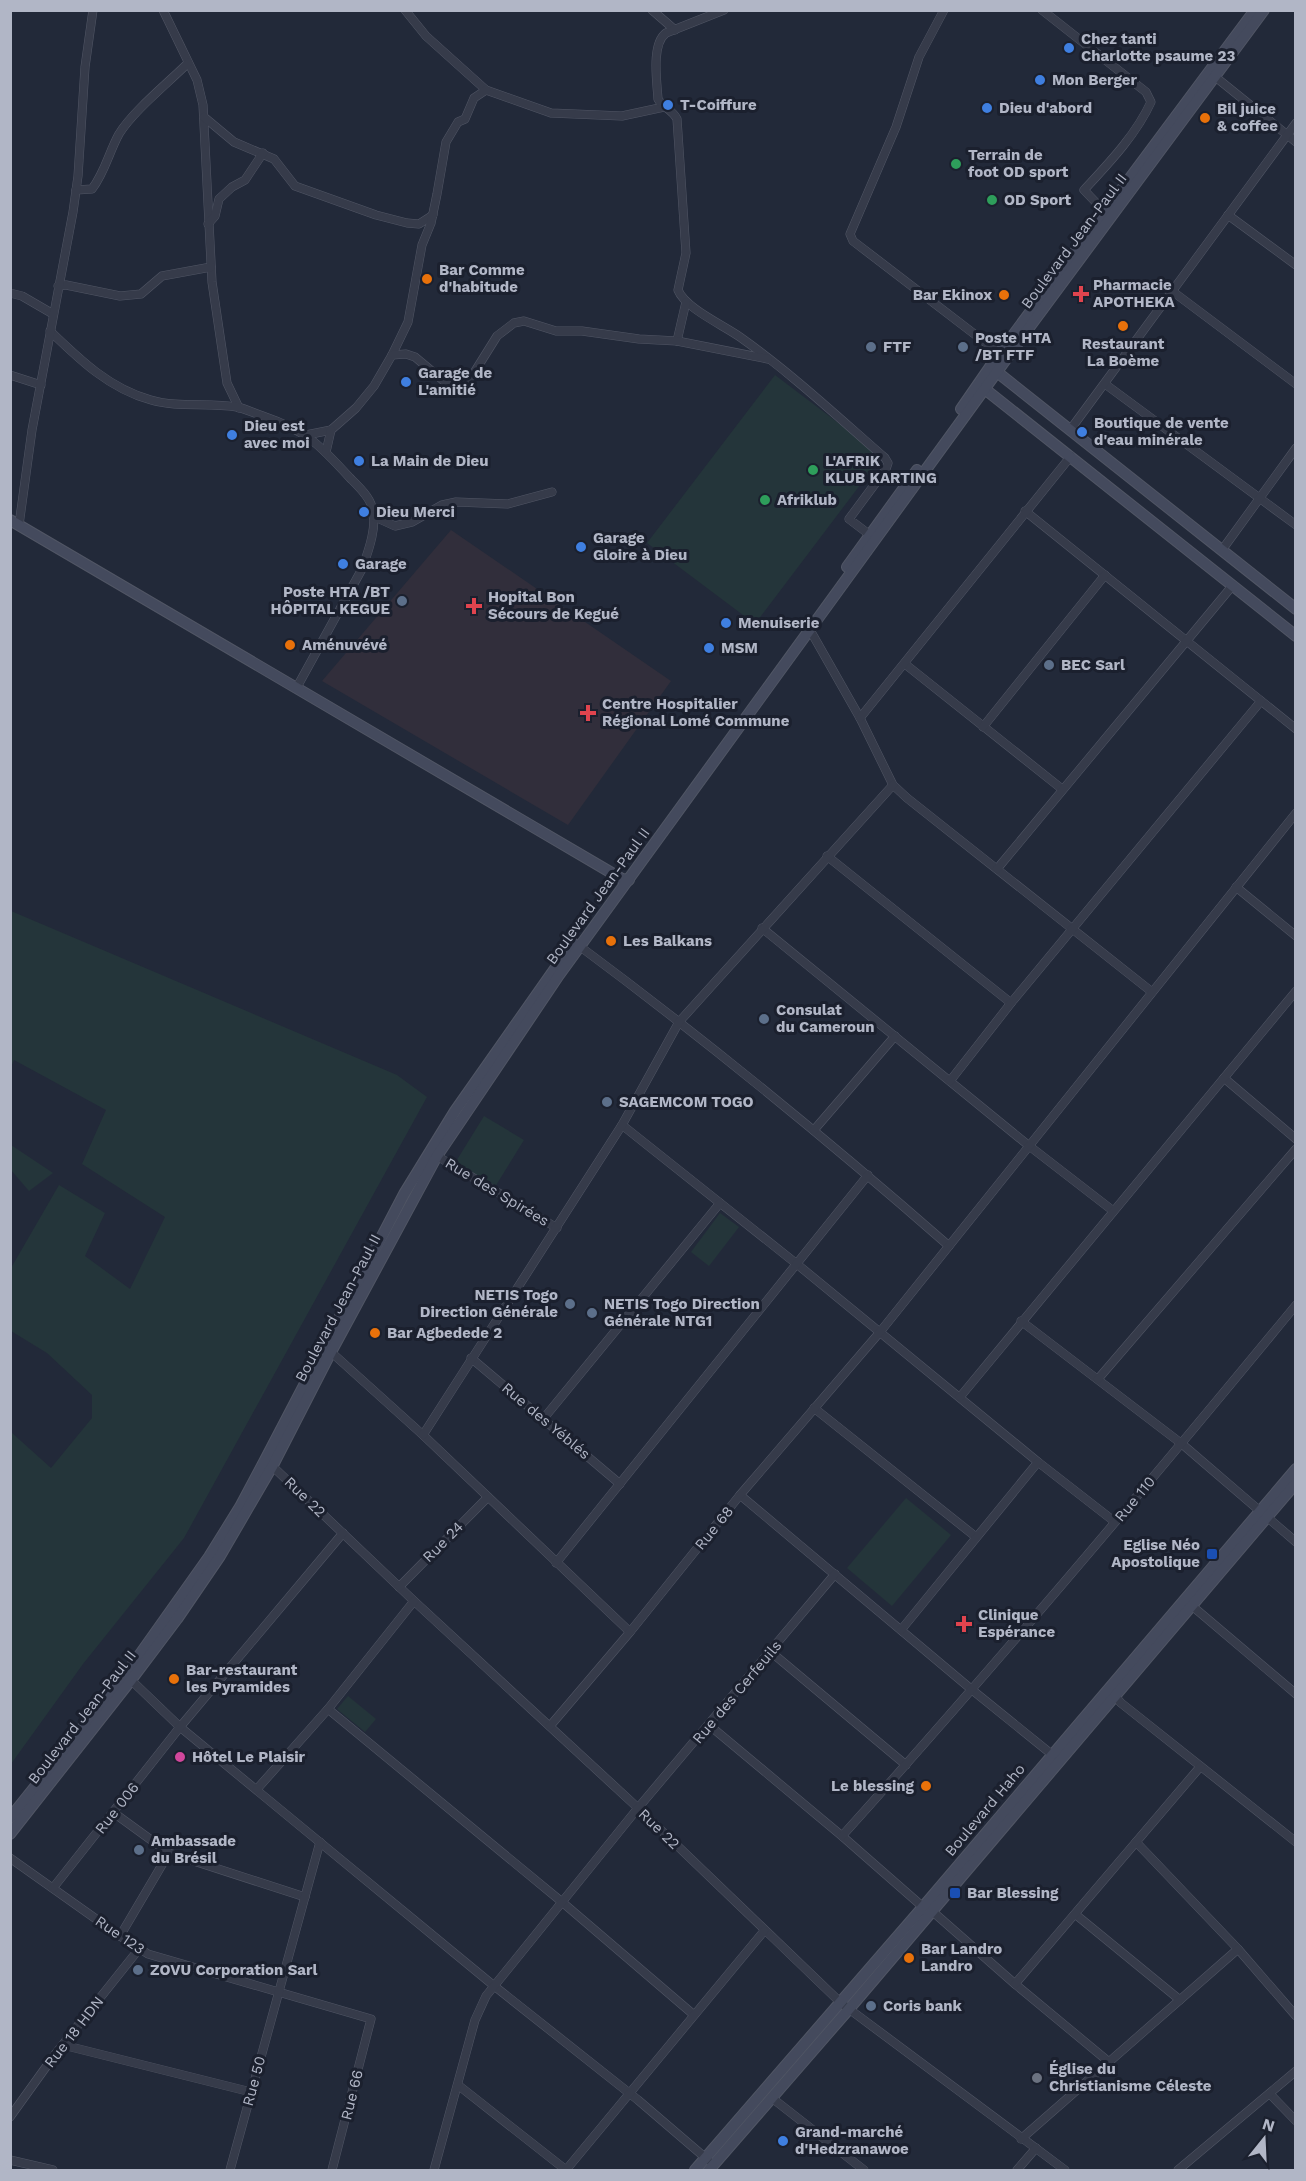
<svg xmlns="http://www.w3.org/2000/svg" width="1306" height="2181" font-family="'Work Sans',sans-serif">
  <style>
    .medical { fill: #312e3b }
    .green { fill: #24353a }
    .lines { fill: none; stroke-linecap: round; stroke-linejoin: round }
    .street-casing { stroke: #515665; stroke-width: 9 }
    .secondary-casing { stroke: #515665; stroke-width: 12 }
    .street { stroke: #363b4a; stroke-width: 8 }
    .secondary { stroke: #444a5d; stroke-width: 10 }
    .shop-dot { fill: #3f7fe0; stroke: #1b202e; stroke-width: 2 }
    .food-dot { fill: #e8710a; stroke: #1b202e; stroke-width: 2 }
    .leisure-dot { fill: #2e9e5b; stroke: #1b202e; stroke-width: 2 }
    .health-dot { fill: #e0444e; stroke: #1b202e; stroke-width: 2 }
    .service-dot { fill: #5c6f8a; stroke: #1b202e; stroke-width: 2 }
    .transit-dot { fill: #1a4fb4; stroke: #1b202e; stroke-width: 2 }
    .hotel-dot { fill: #d1479c; stroke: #1b202e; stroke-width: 2 }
    .worship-dot { fill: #6b7280; stroke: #1b202e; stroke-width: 2 }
    .labels { text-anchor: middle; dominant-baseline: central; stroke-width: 6; stroke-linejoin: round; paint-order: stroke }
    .poi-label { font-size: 15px; font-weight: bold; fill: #b1b6c6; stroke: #1b202e; text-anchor: start }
    .street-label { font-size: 15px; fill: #b1b6c6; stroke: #1b202e }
  </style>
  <rect width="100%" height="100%" fill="#222939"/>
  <!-- medical -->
  <path class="medical" d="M451,530l220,151 -103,144 -246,-144z"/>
  <!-- green -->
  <g class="green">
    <path d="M775,375l107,81 -127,168 -108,-81z"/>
    <path d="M11,911l386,164 30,22 -243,441 -101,126 -72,100v-332l40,36 41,-50v-23l-45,-42 -36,-22v-63l48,-83 46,28 -20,43 45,33 35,-72 -83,-53 24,-54 -92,-50 -3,7z"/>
    <path d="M484,1116l40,24 -29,47 -40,-24z"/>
    <path d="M11,1145l42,28 -24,18 -18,-21z"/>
    <path d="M720,1213l19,14 -30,39 -18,-14z"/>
    <path d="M906,1498l45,37 -59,71 -45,-38z"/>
    <path d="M348,1696l28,23 -11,13 -28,-23z"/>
  </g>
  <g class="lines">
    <!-- street casing -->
    <g class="street-casing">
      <g id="street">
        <path d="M163,10l34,70 6,25 9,177 15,101 12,25"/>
        <path d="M405,10l21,26 60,54 65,23 71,3 42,-9"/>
        <path d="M652,10l23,20"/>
        <path d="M724,10l-58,23c-15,11 -9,49 -8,66 5,9 14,10 19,20l9,134 -8,37c7,18 45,35 62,47 51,36 98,80 145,121l3,5 -2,6 -37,50 21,16"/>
        <path d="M944,10l-25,47 -23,70 -46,107 3,7 150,115"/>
        <path d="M1042,10l104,82 5,10c-15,33 -43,62 -67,88l21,22"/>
        <path d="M1213,75l83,67"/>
        <path d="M204,117l30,25 40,17 21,27 81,29 31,8 12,1 14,-9"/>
        <path d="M76,190l16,-1c13,-17 17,-37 27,-55 14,-23 49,-51 69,-71"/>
        <path d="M1228,215l68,50"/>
        <path d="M208,224l7,-8 4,-17 13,-12 13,-7 18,-27"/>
        <path d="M58,286l8,-1 54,11 21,-2 21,-18 49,-9"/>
        <path d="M1172,291l124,93"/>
        <path d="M10,293l12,3 31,18"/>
        <path d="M50,331c30,29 60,58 101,69 27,8 58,2 86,7 9,2 17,6 26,9 44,15 57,29 87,62 8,8 19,18 22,29 6,19 -4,45 -10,62l-65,118"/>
        <path d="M677,341l9,-39"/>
        <path d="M392,355l16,-33 14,-77 9,-22 6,-29 9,-52 12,-20 7,-3 9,-21 12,-8"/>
        <path d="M10,375l31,10"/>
        <path d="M1105,384l191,141"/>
        <path d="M1070,430l226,-307"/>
        <path d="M306,435l25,-5 25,-22 18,-22 18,-31 14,-1 9,3 30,25 9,2 11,-3 7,-5 25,-40 17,-13 10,-2 32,10h26l57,8 38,2 91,18"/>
        <path d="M326,452l5,-22"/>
        <path d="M1025,511l271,218"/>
        <path d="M373,516l22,10 17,-4 30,-17 14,-3 52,2 44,-12"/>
        <path d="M19,525l13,-95 41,-218 5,-36 7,-109 8,-57"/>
        <path d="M1222,550l74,-102"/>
        <path d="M810,630l50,88 33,67 14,13 245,194"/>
        <path d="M905,664l157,125"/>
        <path d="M860,718l211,-262"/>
        <path d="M983,727l122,-152"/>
        <path d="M827,856l184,147"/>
        <path d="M997,869l236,-284"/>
        <path d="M1236,887l60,49"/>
        <path d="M762,928l266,217 84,65"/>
        <path d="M578,945c128,95 251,196 371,301"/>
        <path d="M1224,1078l72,61"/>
        <path d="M950,1081l61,-78 250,-302"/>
        <path d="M622,1125l176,140 240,197 77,60"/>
        <path d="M814,1130l81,-94"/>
        <path d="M437,1156l120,72"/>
        <path d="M1021,1321l161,123 114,98"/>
        <path d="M331,1352l92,83 207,197"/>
        <path d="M471,1358l149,126"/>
        <path d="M1098,1379l198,-230"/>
        <path d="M960,1397l336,-406"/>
        <path d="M814,1408l162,129"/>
        <path d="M544,1418l176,-215"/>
        <path d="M423,1435l199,-310 57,-103 214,-237"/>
        <path d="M269,1463l145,138 224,207 203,195 224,167"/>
        <path d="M740,1495l231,194 84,68"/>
        <path d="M556,1563l312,-388"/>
        <path d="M399,1587l89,-90"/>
        <path d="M1191,1605l105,89"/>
        <path d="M901,1630l137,-168"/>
        <path d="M771,1652l135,113"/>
        <path d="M131,1680l49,47 313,258 145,115 70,60"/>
        <path d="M1114,1695l7,8 175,139"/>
        <path d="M328,1709l234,193 132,113"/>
        <path d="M709,1725l133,111 81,71"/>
        <path d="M550,1726l80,-94 110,-137 140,-163 416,-519"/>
        <path d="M257,1789l71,-80 86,-108"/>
        <path d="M114,1813l55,40 136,44"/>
        <path d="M842,1836c156,-173 306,-351 454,-531"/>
        <path d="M1136,1842l102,107 58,67"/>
        <path d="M10,1858l110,78 28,18 223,65 -39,151"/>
        <path d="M53,1888l127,-161 163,-194"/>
        <path d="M932,1911l83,73 94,78"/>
        <path d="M1075,1914l105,86"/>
        <path d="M120,1936l49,-83"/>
        <path d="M1015,1984l185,-217"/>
        <path d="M63,2045l188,47"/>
        <path d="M458,2085l108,85"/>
        <path d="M1270,2094l26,27"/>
        <path d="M772,2098l92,72"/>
        <path d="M10,2117l46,-64 83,-104"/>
        <path d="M1021,2139l217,-190"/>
        <path d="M10,2160l43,10"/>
        <path d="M230,2170l90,-328"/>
        <path d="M434,2170l41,-150 11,-24 152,-188 197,-234"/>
        <path d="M566,2170l198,-239"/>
        <path d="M1017,2170l19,-22"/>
        <path d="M1178,2170l118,-99"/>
      </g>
    </g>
    <!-- secondary casing -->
    <g class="secondary-casing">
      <g id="secondary">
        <path d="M992,371l5,1 299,237"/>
        <path d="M981,386l315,250"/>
        <path d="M961,409l38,-55 256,-344"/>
        <path d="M10,520l612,359 7,1"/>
        <path d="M847,567l70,-97"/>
        <path d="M10,1818l121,-151 78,-110 31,-50 25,-47 139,-266 51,-83 118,-168"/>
        <path d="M10,1834l121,-154 46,-61 43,-63 53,-91 58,-113 106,-196 122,-181 469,-646 236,-319"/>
        <path d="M695,2170l228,-263 373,-438"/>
        <path d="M709,2170l140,-161 447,-526"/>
      </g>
    </g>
    <!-- street -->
    <use href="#street" class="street"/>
    <!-- secondary -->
    <use href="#secondary" class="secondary"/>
  </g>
  <!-- markers -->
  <g class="shop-dot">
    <circle cx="1069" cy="48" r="6"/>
    <circle cx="1040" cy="80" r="6"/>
    <circle cx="668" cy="105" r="6"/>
    <circle cx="987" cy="108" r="6"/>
    <circle cx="406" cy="382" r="6"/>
    <circle cx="1082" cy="432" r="6"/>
    <circle cx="232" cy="435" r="6"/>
    <circle cx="359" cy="461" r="6"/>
    <circle cx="364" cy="512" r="6"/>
    <circle cx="581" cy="547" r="6"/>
    <circle cx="343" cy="564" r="6"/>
    <circle cx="726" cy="623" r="6"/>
    <circle cx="709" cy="648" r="6"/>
    <circle cx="783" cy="2141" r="6"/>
  </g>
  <g class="food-dot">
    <circle cx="1205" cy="118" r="6"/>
    <circle cx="427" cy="279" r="6"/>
    <circle cx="1004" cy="295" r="6"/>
    <circle cx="1123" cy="326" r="6"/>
    <circle cx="290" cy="645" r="6"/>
    <circle cx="611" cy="941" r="6"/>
    <circle cx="375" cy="1333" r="6"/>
    <circle cx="174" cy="1679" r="6"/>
    <circle cx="926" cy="1786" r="6"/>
    <circle cx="909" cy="1958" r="6"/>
  </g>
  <g class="leisure-dot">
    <circle cx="956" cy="164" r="6"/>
    <circle cx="992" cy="200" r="6"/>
    <circle cx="813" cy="470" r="6"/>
    <circle cx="765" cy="500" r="6"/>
  </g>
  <g class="health-dot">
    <path d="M1078 285h6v6h6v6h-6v6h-6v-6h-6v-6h6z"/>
    <path d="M471 597h6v6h6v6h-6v6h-6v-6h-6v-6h6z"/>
    <path d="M585 704h6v6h6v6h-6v6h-6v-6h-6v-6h6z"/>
    <path d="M961 1615h6v6h6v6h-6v6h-6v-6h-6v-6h6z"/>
  </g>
  <g class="service-dot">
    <circle cx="871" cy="347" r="6"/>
    <circle cx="963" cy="347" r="6"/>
    <circle cx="402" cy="601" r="6"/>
    <circle cx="1049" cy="665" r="6"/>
    <circle cx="764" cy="1019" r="6"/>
    <circle cx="607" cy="1102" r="6"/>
    <circle cx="570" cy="1304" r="6"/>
    <circle cx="592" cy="1313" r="6"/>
    <circle cx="139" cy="1850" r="6"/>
    <circle cx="138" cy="1970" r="6"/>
    <circle cx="871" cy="2006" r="6"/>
  </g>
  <g class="transit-dot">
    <rect x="1206" y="1548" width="12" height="12" rx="3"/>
    <rect x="949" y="1887" width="12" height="12" rx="3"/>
  </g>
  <circle class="hotel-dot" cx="180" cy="1757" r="6"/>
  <circle class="worship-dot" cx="1037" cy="2078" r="6"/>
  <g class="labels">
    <!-- poi labels -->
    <g class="poi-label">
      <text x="1081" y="39">Chez tanti<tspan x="1081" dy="17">Charlotte psaume 23</tspan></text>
      <text x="1052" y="80">Mon Berger</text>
      <text x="680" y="105">T-Coiffure</text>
      <text x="999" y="108">Dieu d'abord</text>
      <text x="1217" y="109">Bil juice<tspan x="1217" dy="17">&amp; coffee</tspan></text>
      <text x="968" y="155">Terrain de<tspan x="968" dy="17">foot OD sport</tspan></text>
      <text x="1004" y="200">OD Sport</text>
      <text x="439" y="270">Bar Comme<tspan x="439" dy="17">d'habitude</tspan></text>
      <text x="1093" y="285">Pharmacie<tspan x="1093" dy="17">APOTHEKA</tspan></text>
      <text x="992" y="295" text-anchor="end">Bar Ekinox</text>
      <text x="975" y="338">Poste HTA<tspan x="975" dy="17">/BT FTF</tspan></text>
      <text x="1123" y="344" text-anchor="middle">Restaurant<tspan x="1123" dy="17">La Boème</tspan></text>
      <text x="883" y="347">FTF</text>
      <text x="418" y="373">Garage de<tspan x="418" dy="17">L'amitié</tspan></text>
      <text x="1094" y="423">Boutique de vente<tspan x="1094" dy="17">d'eau minérale</tspan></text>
      <text x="244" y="426">Dieu est<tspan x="244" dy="17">avec moi</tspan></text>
      <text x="371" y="461">La Main de Dieu</text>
      <text x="825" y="461">L'AFRIK<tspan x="825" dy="17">KLUB KARTING</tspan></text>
      <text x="777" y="500">Afriklub</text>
      <text x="376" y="512">Dieu Merci</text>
      <text x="593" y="538">Garage<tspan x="593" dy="17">Gloire à Dieu</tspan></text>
      <text x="355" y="564">Garage</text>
      <text x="390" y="592" text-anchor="end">Poste HTA /BT<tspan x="390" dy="17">HÔPITAL KEGUE</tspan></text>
      <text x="488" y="597">Hopital Bon<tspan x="488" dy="17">Sécours de Kegué</tspan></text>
      <text x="738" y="623">Menuiserie</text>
      <text x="302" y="645">Aménuvévé</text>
      <text x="721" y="648">MSM</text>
      <text x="1061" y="665">BEC Sarl</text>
      <text x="602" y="704">Centre Hospitalier<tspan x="602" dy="17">Régional Lomé Commune</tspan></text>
      <text x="623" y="941">Les Balkans</text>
      <text x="776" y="1010">Consulat<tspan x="776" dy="17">du Cameroun</tspan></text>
      <text x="619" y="1102">SAGEMCOM TOGO</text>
      <text x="558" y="1295" text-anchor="end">NETIS Togo<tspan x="558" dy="17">Direction Générale</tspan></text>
      <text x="604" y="1304">NETIS Togo Direction<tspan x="604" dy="17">Générale NTG1</tspan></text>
      <text x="387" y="1333">Bar Agbedede 2</text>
      <text x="1200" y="1545" text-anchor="end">Eglise Néo<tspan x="1200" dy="17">Apostolique</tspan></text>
      <text x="978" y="1615">Clinique<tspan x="978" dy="17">Espérance</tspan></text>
      <text x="186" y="1670">Bar-restaurant<tspan x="186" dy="17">les Pyramides</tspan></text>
      <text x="192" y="1757">Hôtel Le Plaisir</text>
      <text x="914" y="1786" text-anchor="end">Le blessing</text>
      <text x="151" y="1841">Ambassade<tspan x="151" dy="17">du Brésil</tspan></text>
      <text x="967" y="1893">Bar Blessing</text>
      <text x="921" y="1949">Bar Landro<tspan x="921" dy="17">Landro</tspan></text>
      <text x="150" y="1970">ZOVU Corporation Sarl</text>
      <text x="883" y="2006">Coris bank</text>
      <text x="1049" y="2069">Église du<tspan x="1049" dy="17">Christianisme Céleste</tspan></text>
      <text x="795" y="2132">Grand-marché<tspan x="795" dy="17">d'Hedzranawoe</tspan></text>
    </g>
    <!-- street labels -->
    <g class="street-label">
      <text transform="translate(1074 241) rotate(-53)">Boulevard Jean-Paul II</text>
      <text transform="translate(598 896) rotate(-54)">Boulevard Jean-Paul II</text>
      <text transform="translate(497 1192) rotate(31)">Rue des Spirées</text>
      <text transform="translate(338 1308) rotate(-62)">Boulevard Jean-Paul II</text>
      <text transform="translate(546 1421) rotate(40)">Rue des Yéblés</text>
      <text transform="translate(305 1497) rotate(44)">Rue 22</text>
      <text transform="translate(1135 1499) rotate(-50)">Rue 110</text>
      <text transform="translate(714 1528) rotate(-51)">Rue 68</text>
      <text transform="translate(443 1542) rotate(-45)">Rue 24</text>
      <text transform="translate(737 1692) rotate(-50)">Rue des Cerfeuils</text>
      <text transform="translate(82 1717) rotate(-52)">Boulevard Jean-Paul II</text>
      <text transform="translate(117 1808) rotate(-52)">Rue 006</text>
      <text transform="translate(985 1810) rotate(-50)">Boulevard Haho</text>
      <text transform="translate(659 1829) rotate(44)">Rue 22</text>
      <text transform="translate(120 1935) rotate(34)">Rue 123</text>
      <text transform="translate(74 2032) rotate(-52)">Rue 18 HDN</text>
      <text transform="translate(254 2081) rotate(-75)">Rue 50</text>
      <text transform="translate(352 2095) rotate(-76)">Rue 66</text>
    </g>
  </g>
  <!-- border -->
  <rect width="1306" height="2181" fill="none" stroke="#b1b6c6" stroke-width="24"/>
  <!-- north arrow -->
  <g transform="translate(1264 2139) rotate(18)" stroke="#1b202e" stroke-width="4.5" paint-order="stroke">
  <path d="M0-4.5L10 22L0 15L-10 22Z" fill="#b1b6c6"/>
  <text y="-9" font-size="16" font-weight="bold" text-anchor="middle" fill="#b1b6c6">N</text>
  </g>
</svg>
